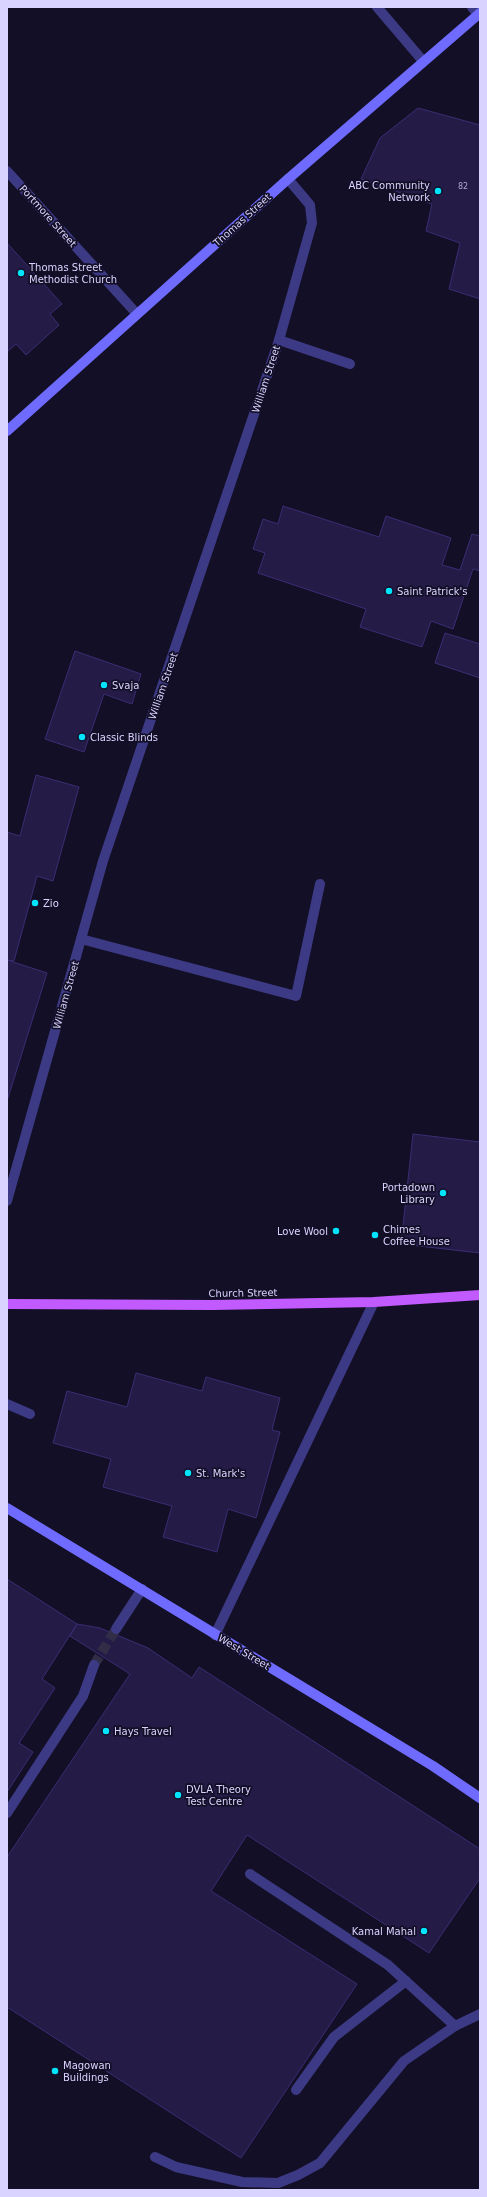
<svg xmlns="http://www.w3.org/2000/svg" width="487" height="2197" font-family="'DejaVu Sans',sans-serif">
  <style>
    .building { fill: #241b47; stroke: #3b2d73 }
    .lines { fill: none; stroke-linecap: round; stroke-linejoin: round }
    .street-tunnel { stroke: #312d47; stroke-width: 10; stroke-dasharray: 10 5; stroke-linecap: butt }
    .lane { stroke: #3d3a85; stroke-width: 10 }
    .street { stroke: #3d3a85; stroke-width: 10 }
    .secondary { stroke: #6f6bff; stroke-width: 10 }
    .primary { stroke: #c25bff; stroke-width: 10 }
    .poi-dot { fill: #00e5ff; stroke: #130f26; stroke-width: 1.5 }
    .labels { text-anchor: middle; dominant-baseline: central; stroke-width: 3.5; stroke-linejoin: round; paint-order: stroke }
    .number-label { font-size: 8px; fill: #aca6d1 }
    .poi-label { font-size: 10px; fill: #d9d4ff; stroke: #130f26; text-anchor: start }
    .street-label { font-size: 10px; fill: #d9d4ff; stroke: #130f26 }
  </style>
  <rect width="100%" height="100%" fill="#130f26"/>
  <!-- building -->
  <g class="building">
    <path d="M418,108l62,17v174l-31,-10 11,-46 -34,-12 6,-27 -71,-25 19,-41z"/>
    <path d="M7,243l55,61 -12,10 9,11 -33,30 -10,-11 -9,8z"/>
    <path d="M283,506l96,31 7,-21 65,22 -9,27 18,5 12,-36 8,2v35l-7,-2 -20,60 -22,-8 -9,26 -62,-20 6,-18 -108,-36 7,-20 -12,-4 10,-30 15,5z"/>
    <path d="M445,633l35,11v34l-45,-15z"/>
    <path d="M75,651l66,23 -9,30 -28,-10 -20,58 -39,-13z"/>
    <path d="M36,775l43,12 -26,94 -16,-5 -23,85 -7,-1v-128l13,4z"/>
    <path d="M7,960l40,13 -40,128z"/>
    <path d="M413,1134l67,8v111l-79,-9z"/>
    <path d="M136,1373l66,18 4,-14 74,21 -8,32 8,2 -24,86 -28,-9 -11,43 -54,-15 9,-31 -69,-19 8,-28 -58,-16 14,-52 60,16z"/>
    <path d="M7,1579l70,45 -35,55 13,9 -36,55 14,9 -26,40z"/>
    <path d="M77,1624l23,4 48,20 44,30 7,-11 281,182v29l-51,75 -182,-118 -36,56 146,93 -116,174 -234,-151v-150l123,-183 -60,-38z"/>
  </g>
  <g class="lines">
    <!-- street-tunnel -->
    <path class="street-tunnel" d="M94,1665l22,-36"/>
    <!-- lane -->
    <g class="lane">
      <path d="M472,7l6,8"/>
      <path d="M279,340l71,24"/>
      <path d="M81,939l215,57 24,-112"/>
      <path d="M250,1874l138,91 67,61"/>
      <path d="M296,2090l38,-53 72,-56"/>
      <path d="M155,2157l21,10 66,15 36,1 20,-8 22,-12 84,-102 51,-35 25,-12"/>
    </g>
    <!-- street -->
    <g class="street">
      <path d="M377,7l46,54"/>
      <path d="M7,171l130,143"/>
      <path d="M7,1201l96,-340 176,-521 33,-117 -2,-18 -22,-26"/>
      <path d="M7,1404l23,10"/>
      <path d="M116,1629l26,-40"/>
      <path d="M215,1635l159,-333"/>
      <path d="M7,1813l76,-117 11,-31"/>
    </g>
    <!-- secondary -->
    <g class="secondary">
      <path d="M7,431l281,-252 192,-166"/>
      <path d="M7,1508l426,258 47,32"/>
    </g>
    <!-- primary -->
    <path class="primary" d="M7,1304l205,1 162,-3 106,-7"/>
  </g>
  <!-- markers -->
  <g class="poi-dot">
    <circle cx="438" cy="191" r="4"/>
    <circle cx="21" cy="273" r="4"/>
    <circle cx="389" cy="591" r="4"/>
    <circle cx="104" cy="685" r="4"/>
    <circle cx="82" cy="737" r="4"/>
    <circle cx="35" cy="903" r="4"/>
    <circle cx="443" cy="1193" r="4"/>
    <circle cx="336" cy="1231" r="4"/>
    <circle cx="375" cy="1235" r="4"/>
    <circle cx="188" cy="1473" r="4"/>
    <circle cx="106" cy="1731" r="4"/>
    <circle cx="178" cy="1795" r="4"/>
    <circle cx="424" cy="1931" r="4"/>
    <circle cx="55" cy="2071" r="4"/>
  </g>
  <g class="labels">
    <!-- number labels -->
    <g class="number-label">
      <text x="463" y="186">82</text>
    </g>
    <!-- poi labels -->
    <g class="poi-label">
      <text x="430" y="185" text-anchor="end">ABC Community<tspan x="430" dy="12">Network</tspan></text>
      <text x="29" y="267">Thomas Street<tspan x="29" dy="12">Methodist Church</tspan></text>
      <text x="397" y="591">Saint Patrick's</text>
      <text x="112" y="685">Svaja</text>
      <text x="90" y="737">Classic Blinds</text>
      <text x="43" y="903">Zio</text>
      <text x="435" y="1187" text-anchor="end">Portadown<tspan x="435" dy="12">Library</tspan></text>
      <text x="383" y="1229">Chimes<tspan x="383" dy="12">Coffee House</tspan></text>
      <text x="328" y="1231" text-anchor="end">Love Wool</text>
      <text x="196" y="1473">St. Mark's</text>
      <text x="114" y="1731">Hays Travel</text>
      <text x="186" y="1789">DVLA Theory<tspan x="186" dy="12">Test Centre</tspan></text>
      <text x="416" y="1931" text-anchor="end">Kamal Mahal</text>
      <text x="63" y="2065">Magowan<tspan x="63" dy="12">Buildings</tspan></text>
    </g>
    <!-- street labels -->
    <g class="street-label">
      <text transform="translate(48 216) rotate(48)">Portmore Street</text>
      <text transform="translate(242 220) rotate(-42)">Thomas Street</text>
      <text transform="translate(266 379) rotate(-72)">William Street</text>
      <text transform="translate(163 686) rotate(-71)">William Street</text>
      <text transform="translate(66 995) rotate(-74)">William Street</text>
      <text transform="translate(243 1293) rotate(-1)">Church Street</text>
      <text transform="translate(244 1652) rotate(31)">West Street</text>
    </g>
  </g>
  <!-- border -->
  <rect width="487" height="2197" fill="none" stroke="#d9d4ff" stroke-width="16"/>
</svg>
